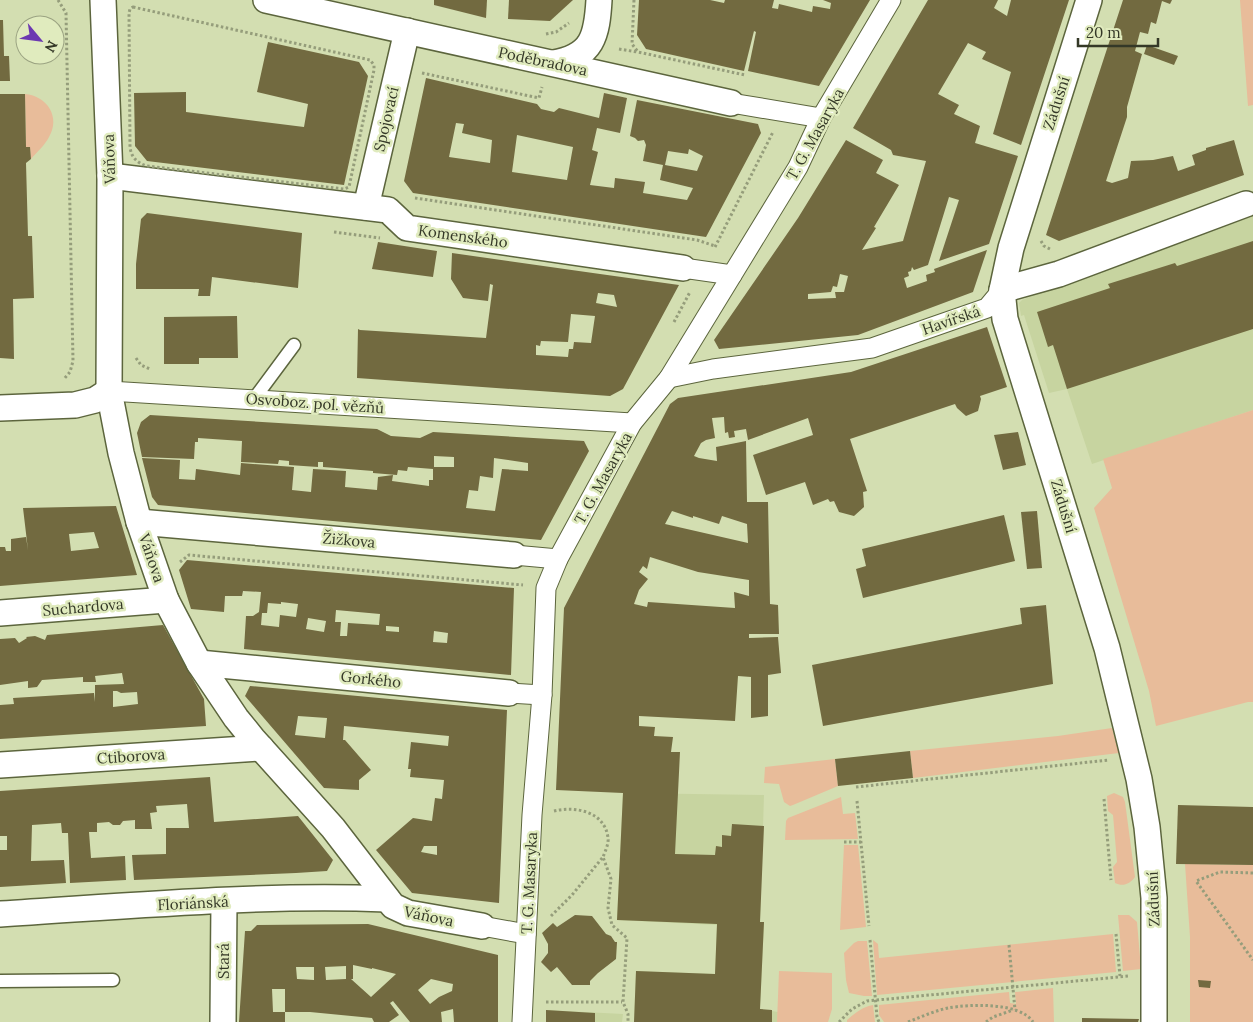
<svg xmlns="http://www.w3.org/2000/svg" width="1253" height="1022" font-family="Lora,serif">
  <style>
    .built { fill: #c7d4a0 }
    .green { fill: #e8bc9a }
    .building { fill: #726a40; fill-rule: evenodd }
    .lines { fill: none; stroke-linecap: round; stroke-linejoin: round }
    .service-casing { stroke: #5c653d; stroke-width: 15 }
    .pedestrian-casing { stroke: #5c653d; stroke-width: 21 }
    .minor-casing { stroke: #5c653d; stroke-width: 28 }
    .path { stroke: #959d7b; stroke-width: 3; stroke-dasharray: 2.5 2.5; stroke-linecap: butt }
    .service { stroke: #fff; stroke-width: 12 }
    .pedestrian { stroke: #fff; stroke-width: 19 }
    .minor { stroke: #fff; stroke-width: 25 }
    .labels { text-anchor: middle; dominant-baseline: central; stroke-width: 5; stroke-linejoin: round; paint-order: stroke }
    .street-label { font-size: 15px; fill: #343827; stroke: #e0ebbe }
  </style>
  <rect width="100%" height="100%" fill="#d3deb1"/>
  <!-- built -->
  <g class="built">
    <path d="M1253,211v199l-161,54 -25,-75 -18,4 -25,-78 -3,1 -2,-13 3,-3z"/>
    <path d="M623,793l141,2 -4,127h4l-4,87 18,3 -1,10h-143l2,-51 79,3 2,-49 -100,-5z"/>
    <path d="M546,1010l77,4 -1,8h-76z"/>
  </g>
  <!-- green -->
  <g class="green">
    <path d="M1240,0h13v105l-5,1z"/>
    <path d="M25,94c22,2 36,23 24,43 -4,8 -12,15 -18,22l-1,-11 -4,-1z"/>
    <path d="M1253,410v292h-5l-92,24 -7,-35 -55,-183 18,-20 -9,-29z"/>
    <path d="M1112,728l7,25 -206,25 -3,-27 148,-15z"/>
    <path d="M835,759l3,27 -45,19 -3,1 -6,-4 -5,-18 -15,-1 1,-16z"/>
    <path d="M1114,793l9,4 2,5 10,75c-5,7 -12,10 -20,6l-2,-16 4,-5 -4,-47 -5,-4 -1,-15z"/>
    <path d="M841,797l2,17 12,-1 3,26 -73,1 1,-19 2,-3z"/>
    <path d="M844,845h14l8,82 -26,3z"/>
    <path d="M1185,864l68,1v157h-63v-85z"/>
    <path d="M1118,915h11l8,7 4,47 -18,2z"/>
    <path d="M1113,934l3,38 -239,23 -4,-55 5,4 1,14z"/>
    <path d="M858,941h9l5,55h-8l-15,-3 -3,-13 -2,-27 10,-10z"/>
    <path d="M779,971l53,2v36l-4,13h-51z"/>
    <path d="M1053,988l1,34h-170l-5,-7v-10l130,-13 1,11 6,1 -1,-12z"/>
    <path d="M873,1005l2,17h-28v-2c8,-7 15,-13 26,-15z"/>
  </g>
  <!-- building -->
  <g class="building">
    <path d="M434,0h53l-1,18 -52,-13z"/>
    <path d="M509,0h64l-23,21 -42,-2z"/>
    <path d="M639,0h71l14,3 1,-3h49l-2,8 6,1 1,-5 33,8 1,-6 17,3 1,-6 -8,-3h47l-51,86 -71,-15 8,-39 -2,-1 -10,40 -98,-22 -9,-14z"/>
    <path d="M928,0h70l-4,8 13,8 4,-16h58l-48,145 -28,-11 18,-62 -29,-13 4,-7 -18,-9 -30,51 21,11 -5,9 26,12 -5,17 43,13 -29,88 -50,17 20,-61 -10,-3 -21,68 -14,5 -2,-3 -1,4 -3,1 1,4 -5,2 3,10 20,-7 -1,-6 9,-3 -1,-3 53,-19 -14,42 -115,43 -139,14 -5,-9 84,-122 48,-78 37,20 -7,13 23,12 -25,42 2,1 -14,22 41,-9 23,-80 -33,-6 -2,-5 -38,-22zM840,274l8,2 -4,16h-9l1,6 -28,1v-5l23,-2 2,-6 4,1z"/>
    <path d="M1123,0h49l-2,4 -8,-3 -6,23 -5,-2 -3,12 -8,-2 -5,19 7,3 -15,53v10l-21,64 6,2 16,-5 3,-17 22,-1 20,-4 5,15 17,-6 -3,-10 14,-5v-2l28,-8 10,35 -185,66 -13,-6z"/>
    <path d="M0,20h3l1,36h5l1,25h-10z"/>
    <path d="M268,42l91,20 9,14 -24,109 -197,-24 -12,-15 -1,-53 52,-1v20l118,15 4,-23 -51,-12z"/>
    <path d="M1147,45l31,11 -4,9 -30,-11z"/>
    <path d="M426,78l111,26 4,5 13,3 5,-4 40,10 5,-25 23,5 -7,35 -23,-5 -5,22 6,2 -8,33 24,3 1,-10 30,4 -2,11 44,7 6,-12 -33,-8 3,-15 -20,-4 3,-16 -2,-5 -6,1 -3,-3 -5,-2 7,-36 121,24 3,9 -55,104 -293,-44 -9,-12zM456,123l8,1 -2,9 30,7 -2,23 -41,-6zM517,135l56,12 -6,33 -55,-8zM689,149l14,7 -6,15 -32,-6 3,-14 20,3z"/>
    <path d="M0,94h25l1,53h4l1,12 -5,4 2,73h4l2,62 -21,1 1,60 -14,-1z"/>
    <path d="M147,213l155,20 -4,55 -86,-11 -2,19h-12l1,-7h-63v-25l5,-45z"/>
    <path d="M1253,241v88l-186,60 -14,-44 -5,2 -11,-35 73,-24 -2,-4 67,-21 2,3z"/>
    <path d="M378,242l59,9 -4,26 -61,-8z"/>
    <path d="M452,253l148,21 79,11 -56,104 -13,7 -253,-18 1,-49 2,1 126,8 7,-53 -3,-1 -2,17 -25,-3 -12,-19zM598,293l16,2 3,12 -21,-4zM571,314l24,2 -4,27 -17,-1 -1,7h-4l-1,8 -32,-2v-10l4,1 1,-5 27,1z"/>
    <path d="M237,316l1,42h-39v6h-35v-47z"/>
    <path d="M987,327l20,60 -27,9 1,3 -3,12 -12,5 -9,-8 -2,-4 -105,35 17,52 -4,1 1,15 -10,9 -15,-4 -5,-11 -4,1 -2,-3 -15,6 -8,-23 -39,13 -13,-40 60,-20 -5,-17 -60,22 -2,-11 -12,2 1,6 -6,1 -1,-6 -3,1 -1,-16 -12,1 3,20 -9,2 -5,3 -7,13 5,2 18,3 -1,-14 30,-6 1,61h21l2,102 8,1 1,29h-30v4l29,-1 3,36 -13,2v41l-17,2v-41l-13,-1 -3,45 -96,-5v10l16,1 -1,9 19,1 -2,15h9l-5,102 40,1 1,-9 6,1v-12l9,1 1,-12 32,2 -4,96h4l-4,87 12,1v12h-138l2,-51 79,3 2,-50 -100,-4 6,-127 -67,-3 8,-182 106,-204 8,-6 173,-26zM672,511l21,7v-2l26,8 3,-8 25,8 1,19 -83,-19zM650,557l48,15 51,8v16l-15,-4 1,16 -87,-6 -1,5 -13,-3 5,-14 9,-11 -9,-7 4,-6 4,3z"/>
    <path d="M150,415l227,14 14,7 29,2 13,-6 151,9 5,10 -48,89 -383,-35 -6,-8 -10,-39 38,2 -1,19 16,1 1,-11 44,6 1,-12 53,4 -2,23 19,2 2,-23 33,2 -1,16 32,3 1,-13 15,-2 -1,6 37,5v-6h4v-11l-25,-2 -1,4 -9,-1 -1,5 -24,-2v-2l-50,-4v-5h-5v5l-29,-2v-4l-10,-1 -1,4 -37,-2 1,-21 -44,-3v4h-3l-1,17 -52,-2 -5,-24 4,-11zM434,456l20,1v10h-20zM494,458l34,5v8l-26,-2 -7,42 -29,-3 3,-18 9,1 2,-15 13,2z"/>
    <path d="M1018,432l8,33 -23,5 -9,-35z"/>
    <path d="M116,506l21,69 -137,11v-39h5l1,4h5v-12l15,-2 2,13 -5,-42zM94,532l5,16 -28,3 -2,-17z"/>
    <path d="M1037,511l5,57 -15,1 -6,-57z"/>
    <path d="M1004,515l11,46 -152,37 -7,-29 10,-3 -4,-17z"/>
    <path d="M187,560l327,28 -3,87 -267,-26 2,-33h7l6,-4 2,-20 -18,-1 -1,5h-17l-1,16 -33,-3 -12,-39zM281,602l17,2 -2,13 -16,-2 -1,12 -18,-2 1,-12h5l1,-10 13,1zM336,610l44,4 -1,11 -31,-2 -1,13h-7l1,-14h-6zM308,618l18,3 -2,11 -18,-3zM386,626l13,1v5l-13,-1zM434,631l14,2 -1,10 -14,-1z"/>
    <path d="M1046,605l7,79 -230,42 -11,-61 210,-41 -2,-16z"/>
    <path d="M163,625l41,74 2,27 -206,13v-34l14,-1 -1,-6 81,-5 1,9v-17l29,-1 -2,-11 -27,3 1,6h-13v-5l-41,3 -5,7 -9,1v-7l-28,4v-46l15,-1 4,5 8,-5 -1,-1 9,-1 10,4 2,-5zM113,691h4l4,2 16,-1 1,12 -25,3z"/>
    <path d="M250,686l257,24 -8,193 -87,-10 -36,-43 37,-32 19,3 3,-23 7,1 2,-19 -34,-3 1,-8h-3l3,-27 37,4 1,-10 -105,-10 -1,14h2l26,30 -12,10v10l-35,-2 -79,-92zM298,716l29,2 -2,20 -30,-3zM424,846h13v9l-16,-3z"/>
    <path d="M910,751l3,27 -75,8 -3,-27z"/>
    <path d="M210,777l4,45 84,-6 35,44 -6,11 -31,2 -162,7 -2,-25 34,-1v-26h23l-2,-24 -31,2 1,6 -7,1 2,16h-17v-9l-12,1 -3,4h-7l-4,-3 -12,1v9h-8l2,26 34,-2 1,24 -56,3 -2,-50h-6l-1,-10 -29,2 -1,36 33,-1 2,23 -66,4v-37h7v-14h-7v-45z"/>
    <path d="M1178,805l75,2v58l-77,-1z"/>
    <path d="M575,915l17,1 14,18 5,2 4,6h2l-1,17 -18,14 -8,8v4h-18l-15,-18 -6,5 -10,-10 7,-9v-9l-6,-11 11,-10 4,4z"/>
    <path d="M368,924l130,31v67h-44l-1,-13 -12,3 1,10h-32l-17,-21 -3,2 9,12 -10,7h-15l-2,-4 -62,-6h-25v10h-46l6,-91h6l6,-6zM353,965l19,4v-1l24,6 -25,23 -20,-18h2zM346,966v13l-20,1 -1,-13zM296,967h18v13l-17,-1zM431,979l22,5 -1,7 -13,6 -9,7 -12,-14zM272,989h13v23h-12z"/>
    <path d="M1198,980l13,1 -1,7 -11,-1z"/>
    <path d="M546,1010l49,3v9h-49z"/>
    <path d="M1082,1018l57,1 -1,3h-56z"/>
  </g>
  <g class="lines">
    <!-- service casing -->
    <g class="service-casing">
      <g id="service">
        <path d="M254,399l40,-54"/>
        <path d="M0,981l113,-1"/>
      </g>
    </g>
    <!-- pedestrian casing -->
    <g class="pedestrian-casing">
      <g id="pedestrian">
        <path d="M731,103l90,15"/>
        <path d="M683,268l49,7"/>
        <path d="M669,378l44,-9 159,-21 115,-40 15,-18"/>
        <path d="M109,391l523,32"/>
        <path d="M514,555l44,4"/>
        <path d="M509,693l33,2"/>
        <path d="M482,926l44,8"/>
        <path d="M522,1022l10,-207 10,-120 4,-107 12,-29 74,-136 37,-45 63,-103 66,-108 23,-49 70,-118"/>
      </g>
    </g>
    <!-- minor casing -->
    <g class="minor-casing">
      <g id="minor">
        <path d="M103,0l7,176 -1,215 12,62 18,69 27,78 33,63 37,55 17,21 80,89 60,78 15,7 74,13"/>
        <path d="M266,0l465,103"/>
        <path d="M1089,0l-78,248 -9,42 3,29 102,329 32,131 8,48 7,71v124"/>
        <path d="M553,63c40,-6 44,-28 46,-63"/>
        <path d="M110,176l278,34 19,18 276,40"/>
        <path d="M366,207l41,-176"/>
        <path d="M1002,290l57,-16 187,-70"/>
        <path d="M0,408l75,-3 20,-5 14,-9"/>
        <path d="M139,522l375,33"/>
        <path d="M0,613l166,-13"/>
        <path d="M199,663l310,30"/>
        <path d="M0,765l261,-17"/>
        <path d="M0,914c129,-8 258,-20 387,-15"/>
        <path d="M223,1022l1,-121"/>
      </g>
    </g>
    <!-- path -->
    <g class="path">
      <path d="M58,0l8,13 7,348 -3,11 -6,7"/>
      <path d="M634,0l-2,44 6,8 107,23"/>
      <path d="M133,7l237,53 4,5v5l-25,117 -5,2 -197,-23c-10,-3 -16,-9 -17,-19l-1,-134 1,-4z"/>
      <path d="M546,34l10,-2 13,-9"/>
      <path d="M619,49l18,3"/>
      <path d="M422,73l117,25 3,-11"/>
      <path d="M415,198l282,42 18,6"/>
      <path d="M334,232l46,6"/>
      <path d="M1041,241l3,5 6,3"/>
      <path d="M715,247l58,-115"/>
      <path d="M674,322l16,-30"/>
      <path d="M136,358l5,7 9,4"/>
      <path d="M180,562l9,-7 334,30"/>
      <path d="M856,787l253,-27"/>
      <path d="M1104,799l7,81"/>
      <path d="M857,801l12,125"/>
      <path d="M554,811c21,-5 51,0 54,27 1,5 -3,14 -5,19"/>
      <path d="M844,842h17"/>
      <path d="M1253,873l-33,-1 -24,9 57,79"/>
      <path d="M551,916l21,-21 31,-38 8,22 -3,29 4,17 15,13 -4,64 5,12v8"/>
      <path d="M1116,934l4,42"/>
      <path d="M870,940l7,77 2,5"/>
      <path d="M1009,945l6,65"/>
      <path d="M546,1002h76"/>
      <path d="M839,1022l13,-13 15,-8 262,-25"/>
      <path d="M908,1022c13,-5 26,-11 40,-14 22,-4 72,-6 85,14"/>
      <path d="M986,1022l7,-5 20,-7"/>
    </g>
    <!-- service -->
    <use href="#service" class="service"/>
    <!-- pedestrian -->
    <use href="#pedestrian" class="pedestrian"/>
    <!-- minor -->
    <use href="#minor" class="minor"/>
  </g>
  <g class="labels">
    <!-- street labels -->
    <g class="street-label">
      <text transform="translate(543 61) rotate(12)">Poděbradova</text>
      <text transform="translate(1056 103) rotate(-72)">Zádušní</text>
      <text transform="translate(386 119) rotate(-77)">Spojovací</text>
      <text transform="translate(815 134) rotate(-61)">T. G. Masaryka</text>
      <text transform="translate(109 159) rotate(-92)">Váňova</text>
      <text transform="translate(463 236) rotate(8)">Komenského</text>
      <text transform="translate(951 320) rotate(-19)">Havířská</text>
      <text transform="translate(315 403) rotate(4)">Osvoboz. pol. vězňů</text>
      <text transform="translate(603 478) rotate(-61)">T. G. Masaryka</text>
      <text transform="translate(1064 506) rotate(73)">Zádušní</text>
      <text transform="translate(349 540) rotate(5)">Žižkova</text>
      <text transform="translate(152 558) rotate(71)">Váňova</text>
      <text transform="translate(83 607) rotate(-5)">Suchardova</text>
      <text transform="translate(371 679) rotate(6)">Gorkého</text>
      <text transform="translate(131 756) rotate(-4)">Ctiborova</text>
      <text transform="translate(529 883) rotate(-87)">T. G. Masaryka</text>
      <text transform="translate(1153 899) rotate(-92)">Zádušní</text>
      <text transform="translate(193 903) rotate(-3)">Floriánská</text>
      <text transform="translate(429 916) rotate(12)">Váňova</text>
      <text transform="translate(223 961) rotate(-90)">Stará</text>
    </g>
  </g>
  <!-- north arrow -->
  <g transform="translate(40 40) rotate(119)"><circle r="24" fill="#e0ebbe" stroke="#9ba382"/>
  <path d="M0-4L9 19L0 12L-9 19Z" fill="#6c39b1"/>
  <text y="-8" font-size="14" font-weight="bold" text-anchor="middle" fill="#343827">N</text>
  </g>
  <!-- scale -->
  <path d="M1078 38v8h80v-8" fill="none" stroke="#343827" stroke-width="2.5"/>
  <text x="1086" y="38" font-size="15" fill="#343827" stroke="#e0ebbe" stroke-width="4" paint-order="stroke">20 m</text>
</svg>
